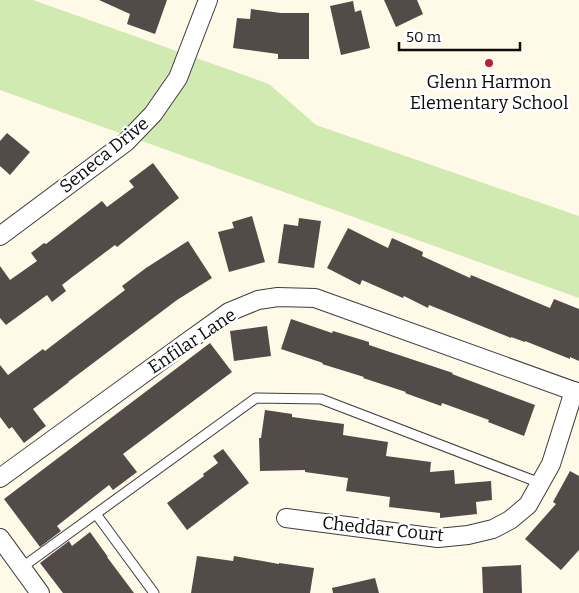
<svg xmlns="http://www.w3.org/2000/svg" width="579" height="593" font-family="Bitter,serif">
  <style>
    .green { fill: #d1eab1 }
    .building { fill: #534b47 }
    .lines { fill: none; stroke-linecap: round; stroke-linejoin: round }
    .lane-casing { stroke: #3e3e3e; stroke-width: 11 }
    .street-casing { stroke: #3e3e3e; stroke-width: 20 }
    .lane { stroke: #fff; stroke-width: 9 }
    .street { stroke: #fff; stroke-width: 18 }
    .poi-dot { fill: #bf1e2e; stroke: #fff; stroke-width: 2 }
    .labels { text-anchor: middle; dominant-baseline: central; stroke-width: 5; stroke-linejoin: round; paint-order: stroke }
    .poi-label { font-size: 18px; fill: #0b0b0b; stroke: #fff }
    .street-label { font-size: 18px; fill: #0b0b0b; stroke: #fff }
  </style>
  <rect width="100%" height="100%" fill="#fff9e8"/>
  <!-- green -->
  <path class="green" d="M0,0h33l236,84 47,41 263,91v82l-579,-208z"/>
  <!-- building -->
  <g class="building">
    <path d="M99,0h68l-12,34 -28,-10 3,-10z"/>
    <path d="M384,0h33l6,14 -27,13z"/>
    <path d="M353,1l2,11 6,-2 9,38 -29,7 -11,-49z"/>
    <path d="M251,9l30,4h28v46h-31v-5l-45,-6 4,-30 13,1z"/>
    <path d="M7,133l23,19 -20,23 -10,-9v-25z"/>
    <path d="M153,163l26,35 -62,49 -2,-2 -44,33 -9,7 4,6 -14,11 -5,-7 -41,30 -6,-7v-52l10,14 27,-19 -6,-8 13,-10 2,1 56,-43 5,6 27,-20 -5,-6z"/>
    <path d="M252,216l13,46 -36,10 -11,-40 16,-4 -2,-6z"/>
    <path d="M299,218l22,3 -7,47 -36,-5 6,-39 14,2z"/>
    <path d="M348,228l40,20 4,-10 31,14 -1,4 48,22 1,-3 79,33 4,-9 25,10v52l-9,-4v2l-45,-18v1l-14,-5v1l-82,-33 -1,3 -24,-12 -1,2 -41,-18 -2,5 -33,-17z"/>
    <path d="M188,241l24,37 -35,22 -109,82h1l-36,27 13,17 -22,17 -12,-16 -3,2 -9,-12v-52l8,10 35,-26 2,2 80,-61 -3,-4 24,-18z"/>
    <path d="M291,319l41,14 1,-2 36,11v3l84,28 -1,1 83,31 -11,31 -36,-14 1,-2 -47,-17 -1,3 -36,-13 1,-1 -43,-14 1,-1 -42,-13 1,-1 -42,-14z"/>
    <path d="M267,326l4,30 -37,5 -4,-30z"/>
    <path d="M210,343l22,29 -109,82 14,18 -24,18 -4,-5 -52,41 4,5 -21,16 -36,-48z"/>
    <path d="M265,410l27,4v3l52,7 -1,11 45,7 -2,14 45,6 -1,10 24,-2 1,14 36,-3 1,19 -16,2 1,12 -37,4v-5l-51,-6 1,-10 -44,-6 2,-13 -43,-6v-2l-45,1 -1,-33h2z"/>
    <path d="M223,449l26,34 -62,47 -20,-27 37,-27 -1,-2 15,-11 -5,-7z"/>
    <path d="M570,471l9,5v74l-18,20 -36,-31 31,-35 -3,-2z"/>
    <path d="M90,532l18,25h-1l27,36h-71l-23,-30 29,-22 3,5z"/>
    <path d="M197,556l36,5 1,-5 45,8v-1l35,5 -4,25h-119z"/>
    <path d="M521,565l1,28h-39l-1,-26z"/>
    <path d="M375,578l4,15h-46l-1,-5z"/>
  </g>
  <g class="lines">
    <!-- lane casing -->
    <g class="lane-casing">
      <g id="lane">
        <path d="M96,514l58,79"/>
        <path d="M21,568l235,-170 65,1 219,84"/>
      </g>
    </g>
    <!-- street casing -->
    <g class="street-casing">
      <g id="street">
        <path d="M0,236l126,-94 27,-28 25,-36 30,-78"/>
        <path d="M0,478l187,-136 42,-30 29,-12 20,-3 37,1 264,95"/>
        <path d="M286,518l152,20 30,-3 25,-6 17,-9 18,-15 23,-41 23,-73"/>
        <path d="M0,538l40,55"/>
      </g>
    </g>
    <!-- lane -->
    <use href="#lane" class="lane"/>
    <!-- street -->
    <use href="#street" class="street"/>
  </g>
  <!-- markers -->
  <circle class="poi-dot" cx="489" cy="63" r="5"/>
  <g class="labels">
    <!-- poi labels -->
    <g class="poi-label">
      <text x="489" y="82">Glenn Harmon<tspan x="489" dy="21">Elementary School</tspan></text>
    </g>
    <!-- street labels -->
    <g class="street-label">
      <text transform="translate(104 155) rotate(-39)">Seneca Drive</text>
      <text transform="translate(192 341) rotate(-34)">Enfilar Lane</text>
      <text transform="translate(383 529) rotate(6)">Cheddar Court</text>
    </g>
  </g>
  <!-- scale -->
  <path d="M399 42v8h121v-8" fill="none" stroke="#0b0b0b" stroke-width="2.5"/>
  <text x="406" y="42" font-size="15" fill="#0b0b0b" stroke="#ffffff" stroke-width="4" paint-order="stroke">50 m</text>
</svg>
